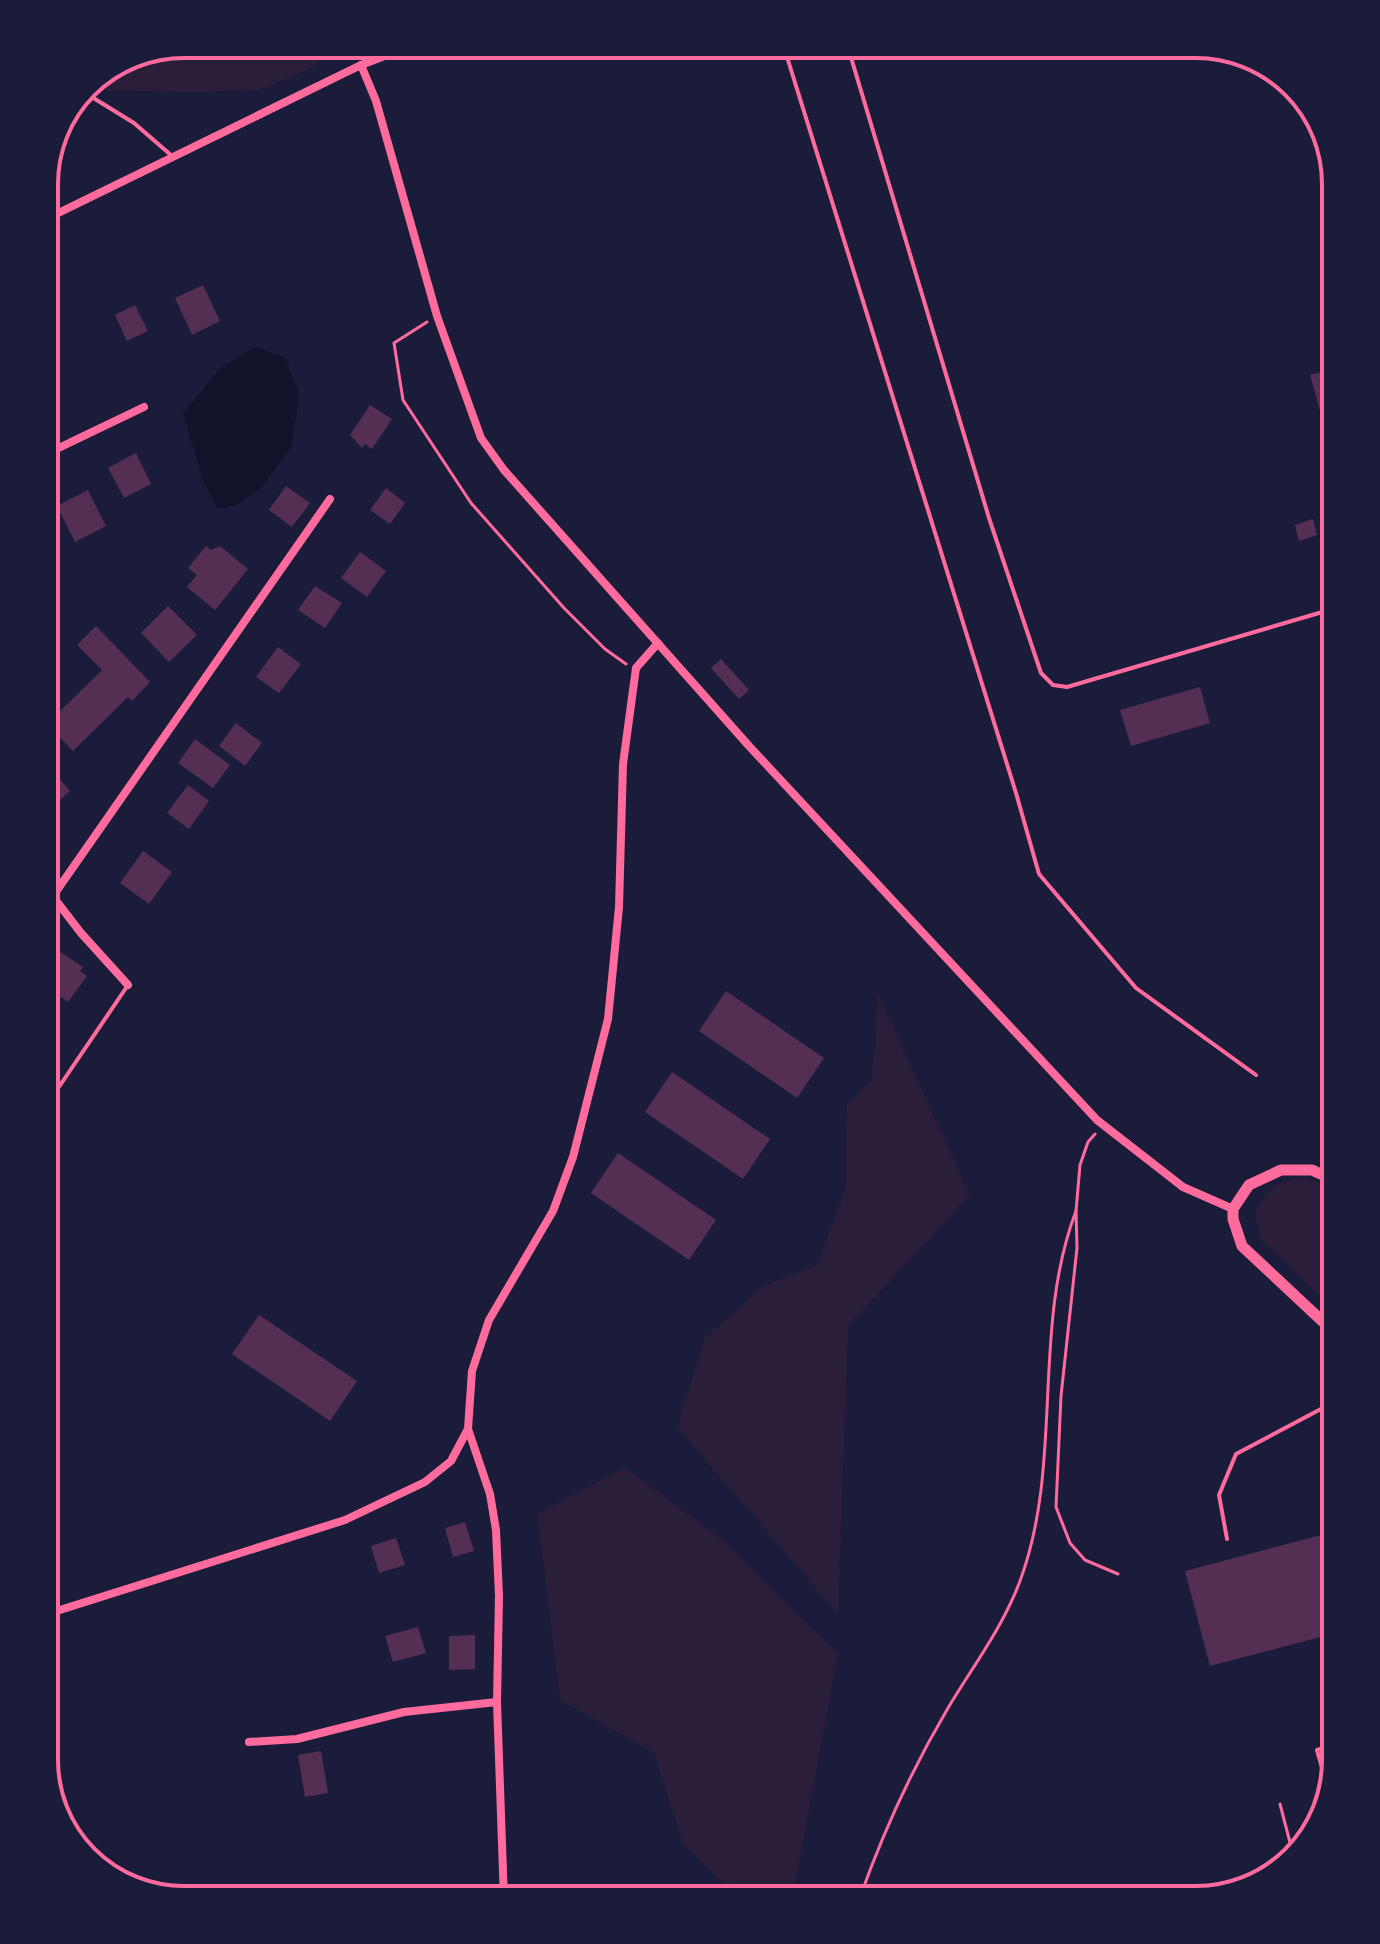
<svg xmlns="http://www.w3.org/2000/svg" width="1380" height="1944" font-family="Georgia,serif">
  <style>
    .green { fill: #2a1e3b }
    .water { fill: #12122b }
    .building { fill: #542f53 }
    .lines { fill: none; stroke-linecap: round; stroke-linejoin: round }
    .path { stroke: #ff6b9d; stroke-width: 3 }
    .service { stroke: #ff6b9d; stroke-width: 4 }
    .minor { stroke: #ff6b9d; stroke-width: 8 }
    .tertiary { stroke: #ff6b9d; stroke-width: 11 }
    .rim { fill: none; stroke: #ff6b9d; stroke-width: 4 }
  </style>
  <rect width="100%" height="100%" fill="#1b1b3a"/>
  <!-- green -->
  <g class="green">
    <path d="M184,44h145l-16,24 -54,22 -58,2 -93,-1 -20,-7 4,-5z"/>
    <path d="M877,992l93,203 -122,131 -10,288 -161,-187 28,-89 58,-52 54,-21 29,-78 1,-84 24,-22 5,-39z"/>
    <path d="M1306,1177l21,8 9,9v117l-75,-71 -6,-28c15,-27 21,-31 51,-35z"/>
    <path d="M625,1467l99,74 114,113 -46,246h-52l-57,-57 -29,-90 -94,-53 -23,-186z"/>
  </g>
  <!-- water -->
  <path class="water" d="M256,347l29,11 14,35 -7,53 -31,42 -24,17 -19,4 -15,-29 -20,-66 37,-46z"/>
  <!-- building -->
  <g class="building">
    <path d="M203,285l17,36 -28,14 -17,-37z"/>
    <path d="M135,305l13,26 -21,10 -12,-26z"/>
    <path d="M1336,368v95h-1l-25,-88z"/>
    <path d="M370,405l22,14 -20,30 -7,-5 -3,4 -12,-13z"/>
    <path d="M136,453l15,31 -27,14 -16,-30z"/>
    <path d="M286,486l24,17 -18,24 -23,-17z"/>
    <path d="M386,488l19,15 -15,21 -20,-14z"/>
    <path d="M88,490l18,36 -31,16 -18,-36z"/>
    <path d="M1313,519l4,16 -18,6 -4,-16z"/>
    <path d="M206,546l5,4 9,-4 28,23 -33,41 -28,-23 10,-12 -9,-7z"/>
    <path d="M360,552l26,19 -19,26 -26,-19z"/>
    <path d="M315,586l27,17 -17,25 -27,-18z"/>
    <path d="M168,606l29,29 -28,27 -28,-29z"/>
    <path d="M96,626l54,56 -18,19 -4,-4 -55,54 -26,-27 55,-54 -25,-25z"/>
    <path d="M278,647l23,17 -22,29 -23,-16z"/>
    <path d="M721,659l28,31 -10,9 -28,-31z"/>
    <path d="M1200,687l10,36 -79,23 -11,-36z"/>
    <path d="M236,723l26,20 -17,23 -26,-20z"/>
    <path d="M195,739l35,26 -17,23 -35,-25z"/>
    <path d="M44,760l26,31 -26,23z"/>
    <path d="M188,785l21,16 -20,28 -22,-16z"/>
    <path d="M143,851l29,21 -23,32 -29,-21z"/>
    <path d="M56,949l27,18 -3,4 7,5 -19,26 -24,-17v-33l6,4z"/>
    <path d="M726,991l98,67 -27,40 -98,-67z"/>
    <path d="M44,1021l17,11 -17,25z"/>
    <path d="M672,1072l98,67 -27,40 -98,-67z"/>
    <path d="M618,1153l98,67 -27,40 -98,-67z"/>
    <path d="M259,1315l98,66 -27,40 -98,-67z"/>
    <path d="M465,1522l9,29 -21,6 -8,-29z"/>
    <path d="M1336,1531v102l-126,33 -25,-95z"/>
    <path d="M396,1538l9,27 -26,8 -8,-27z"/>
    <path d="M418,1627l8,26 -33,9 -8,-26z"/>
    <path d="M475,1635v34l-26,1v-34z"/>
    <path d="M321,1751l7,42 -23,4 -7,-42z"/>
  </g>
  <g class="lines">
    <!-- path -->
    <g class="path">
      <path d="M427,322l-33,21 9,57 68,103 93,105 41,41 21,15"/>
      <path d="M1095,1134l-7,8 -8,23 -4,46 1,37 -16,148 -5,111 14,36 15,17 33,14"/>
      <path d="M1280,1804l13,50"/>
      <path d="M859,1900c24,-68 53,-131 89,-192 25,-42 55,-81 72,-127 44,-118 11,-252 56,-370"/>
    </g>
    <!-- service -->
    <g class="service">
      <path d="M379,44l3,12"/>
      <path d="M783,44l233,749 23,81 97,114 120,87"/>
      <path d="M847,44l142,474 52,155 12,12 14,2 269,-79"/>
      <path d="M82,91l52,32 38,33"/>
      <path d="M1336,256l-6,-8 6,-5"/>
      <path d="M44,1109l84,-124"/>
      <path d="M1227,1539l-8,-44 17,-41 100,-53"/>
      <path d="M1328,1789l-11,-39 19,-6"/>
    </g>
    <!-- minor -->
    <g class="minor">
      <path d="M361,65l55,-21"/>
      <path d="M44,220l317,-155 15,36 61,215 44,122 23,32 245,276 348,374 86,67 50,22"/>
      <path d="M44,455l100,-48"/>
      <path d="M44,885l37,48 47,52"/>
      <path d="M53,896l277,-397"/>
      <path d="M44,1615l301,-95 80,-38 26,-21 17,-32"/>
      <path d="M249,1742l48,-3 107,-27 93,-10"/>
      <path d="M504,1900l-7,-198 2,-106 -3,-66 -6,-36 -22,-65 4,-58 17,-51 64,-109 20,-54 35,-138 11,-112 4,-143 13,-96 22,-25"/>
    </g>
    <!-- tertiary -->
    <path class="tertiary" d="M1336,1334l-94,-88 -9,-27v-10l16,-24 32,-15h31l24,11"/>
  </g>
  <!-- crop -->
  <path d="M0 0H1380V1944H0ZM184 58H1196A126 126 0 0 1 1322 184V1760A126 126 0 0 1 1196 1886H184A126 126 0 0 1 58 1760V184A126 126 0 0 1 184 58Z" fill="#1b1b3a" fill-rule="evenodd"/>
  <path class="rim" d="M184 58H1196A126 126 0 0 1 1322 184V1760A126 126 0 0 1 1196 1886H184A126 126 0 0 1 58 1760V184A126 126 0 0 1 184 58Z"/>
</svg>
